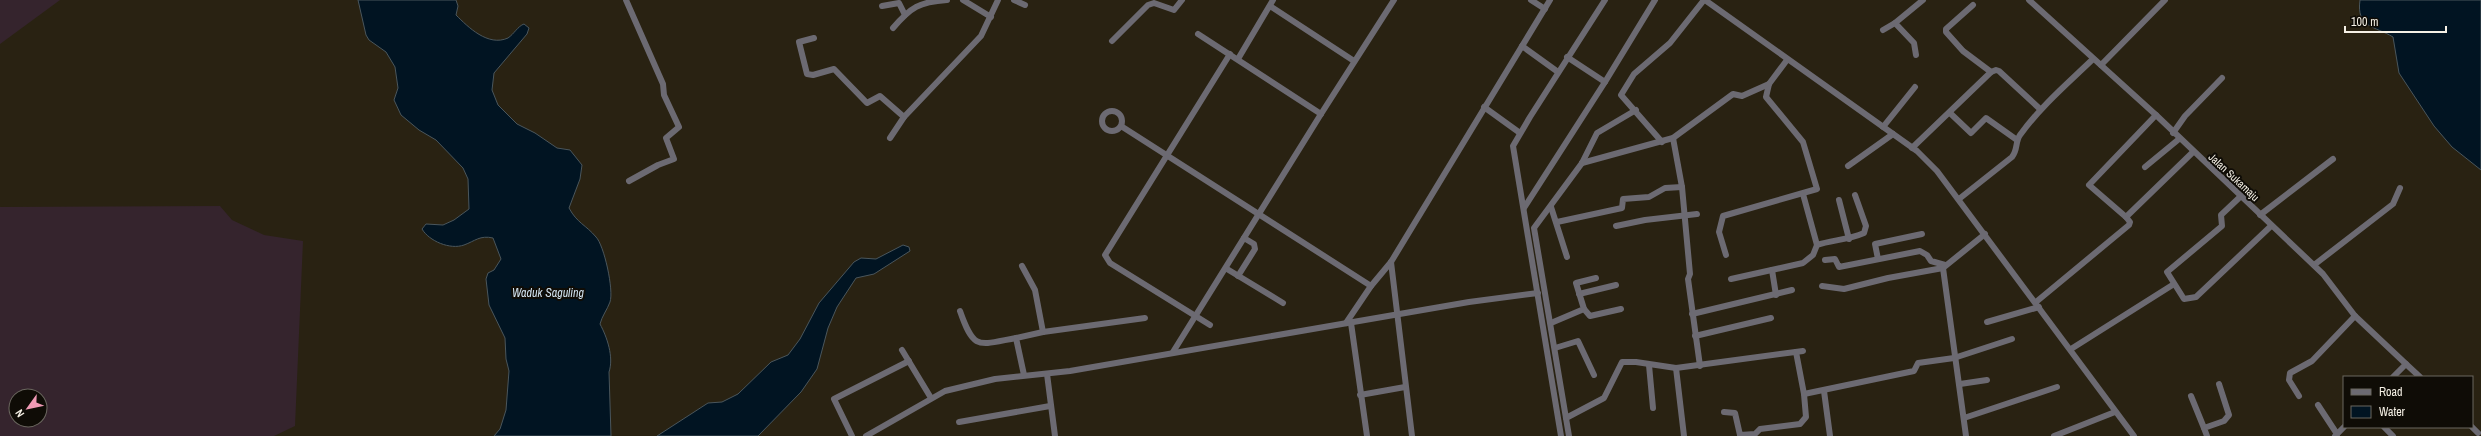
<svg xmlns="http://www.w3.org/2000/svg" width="2481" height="436" font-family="'Archivo Narrow',sans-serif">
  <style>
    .industrial { fill: #35242d; fill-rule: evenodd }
    .water { fill: #011422; stroke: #4a565c }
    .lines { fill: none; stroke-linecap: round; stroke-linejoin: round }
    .street { stroke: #6c6a72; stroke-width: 6 }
    .labels { text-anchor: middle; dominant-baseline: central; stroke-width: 4; stroke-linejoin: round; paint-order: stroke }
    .street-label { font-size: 11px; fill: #f5f0e5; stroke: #0f0c06 }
    .water-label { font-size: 12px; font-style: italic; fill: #d2e3f0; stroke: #0f0c06 }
  </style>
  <rect width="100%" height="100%" fill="#292212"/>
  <!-- industrial -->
  <g class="industrial">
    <path d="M0,0h60l-60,44z"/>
    <path d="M220,206l12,14 32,15 39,6 -8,185 -21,10h-274v-229zM16,396h24v24h-24z"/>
  </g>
  <!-- water -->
  <g class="water">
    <path d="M358,0h98l2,6 -2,9c12,12 32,32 52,23 6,-4 10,-12 16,-14l5,4 -2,6 -33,39 -2,17 6,15 19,19 18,9 22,15 13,2 12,15 -2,14 -11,29c8,15 17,17 27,29 8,8 18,53 14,65 -3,8 -8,14 -10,22 7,13 14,33 9,48l2,64h-117l6,-7 6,-19 3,-39 -3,-12 -1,-21 -16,-33 -3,-26 2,-6 6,-3 7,-11 -8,-21c-13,-3 -18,3 -29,7 -14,5 -35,-4 -42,-16l4,-5 17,1 11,-5 15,-11 -1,-30 -5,-11 -27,-28 -17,-10 -18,-15 -7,-15 4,-12 -3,-21 -9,-15 -17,-12 -3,-5z"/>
    <path d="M2360,0h121v170l-29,-23 -18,-21 -35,-53 -6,-36c-18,-11 -37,-9 -33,-37z"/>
    <path d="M903,245l6,2 1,4 -36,23 -18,4 -19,29 -9,21 -11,41 -16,23 -43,44h-101l51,-33 14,-1 16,-8 33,-32 17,-7 12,-16 19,-36 35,-41 7,-4 15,1z"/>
  </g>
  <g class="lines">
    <!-- street -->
    <g class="street">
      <path d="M626,0l37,84 1,11 15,32 -13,11 8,21 -16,6 -29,16"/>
      <path d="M963,0l28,17"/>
      <path d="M1014,0l11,5"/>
      <path d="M1531,0l14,9"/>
      <path d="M1705,0l212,151 20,20 197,265"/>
      <path d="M2029,0l127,115 167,159 32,42 51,48 -13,13"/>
      <path d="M1973,5l-27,24v3l17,19 28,21 5,-2 3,1 41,38"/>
      <path d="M882,6l17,-3 6,12"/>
      <path d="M1270,6l84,55"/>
      <path d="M893,28c18,-21 26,-26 54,-28"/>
      <path d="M1883,30l12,-7"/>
      <path d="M1198,34l123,80"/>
      <path d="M814,38l-15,4 8,32 6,1 21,-6 33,34 13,-7 24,21"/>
      <path d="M1112,41l36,-36 6,-2 20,7 8,-10"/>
      <path d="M1522,46l36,26"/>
      <path d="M1916,55l-2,-12 -19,-20 28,-23"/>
      <path d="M1238,59l35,-59"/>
      <path d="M2101,65l64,-65"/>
      <path d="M1605,82l50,-82"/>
      <path d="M1484,107l36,26"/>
      <circle cx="1112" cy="121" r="10"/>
      <path d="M1950,113l21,20 15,-15 31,22"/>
      <path d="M1121,126l250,160"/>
      <path d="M1883,127l32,-40"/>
      <path d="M2173,133l12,-17 37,-38"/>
      <path d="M890,138l14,-21 77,-81 17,-36"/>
      <path d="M1673,138l9,49 8,87 -2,5 12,87"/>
      <path d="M1662,142l-41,-47 13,-21 36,-31 34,-43"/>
      <path d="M1912,148l79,-76"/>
      <path d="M1582,163l91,-25 60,-44 9,2 27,-12"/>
      <path d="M1848,166l45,-32"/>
      <path d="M2145,167l34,-28"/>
      <path d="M1803,194l14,51"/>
      <path d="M2240,197l-19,18 1,11 -55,46 17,27 12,-2 75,-71"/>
      <path d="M1959,199l53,-42c6,-7 3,-15 8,-22 21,-29 48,-52 73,-76"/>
      <path d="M1839,200l10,39"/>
      <path d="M1551,207l16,50"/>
      <path d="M1524,208l81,-126 -38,-25"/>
      <path d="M2260,215l73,-56"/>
      <path d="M2126,217l-37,-32 67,-70"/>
      <path d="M1557,222l65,-14 1,-9 26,-2 16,-9 17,-1"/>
      <path d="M1616,226l29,-6 52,-6"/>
      <path d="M1726,255l-7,-23 4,-16 94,-27 -14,-47 -37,-45 3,-13 18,-24"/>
      <path d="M1878,259l-3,-15 47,-10"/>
      <path d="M1825,260l10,-1 4,8 81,-16 7,4 4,6 14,4"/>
      <path d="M1391,262l21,174"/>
      <path d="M2314,265l79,-61 7,-16"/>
      <path d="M1022,266l13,24 8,42"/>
      <path d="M1227,269l56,34"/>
      <path d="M1772,270l4,25"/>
      <path d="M1238,276l17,-27 -1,-5 -10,-6"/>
      <path d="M1731,279l72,-16 10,-8 4,-10c15,-5 31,-5 47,-12l2,-7 -11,-31"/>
      <path d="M1822,286l22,3 44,-11 55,-10"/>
      <path d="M1579,294l37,-9"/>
      <path d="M2036,302l93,-77 1,-3 -4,-5 67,-65"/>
      <path d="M1584,309l6,7 31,-7"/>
      <path d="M960,311c14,40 18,34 56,27"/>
      <path d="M1692,314l100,-24"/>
      <path d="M1987,322l52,-15"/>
      <path d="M1346,323l25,-37 20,-24 159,-262"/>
      <path d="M1351,323l16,113"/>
      <path d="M1551,323l33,-14 -8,-26 20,-5"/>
      <path d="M1210,325l-100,-62 -5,-8 125,-201"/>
      <path d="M1695,336l76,-18"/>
      <path d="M1555,348l23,-7 16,34"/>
      <path d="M2071,349l103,-65"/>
      <path d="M902,350l29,48"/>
      <path d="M1173,352l148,-238 73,-114"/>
      <path d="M1796,352l8,42"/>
      <path d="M2406,364l14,13"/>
      <path d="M1649,365l4,43"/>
      <path d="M1676,368l8,68"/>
      <path d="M1047,374l8,62"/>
      <path d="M1024,375l-8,-37 27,-6 102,-14"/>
      <path d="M1960,384l27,-4"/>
      <path d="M1824,391l6,45"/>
      <path d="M1360,395l45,-8"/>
      <path d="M2191,396l13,32"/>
      <path d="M2299,396l-10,-16 1,-7 22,-12 43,-45"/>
      <path d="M2318,405l19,29"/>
      <path d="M1724,412l11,1 5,22 15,-1 5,-5 40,-5 6,-7 -2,-23 110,-23 4,-8 36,-5 58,-19"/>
      <path d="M1566,418l38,-20 18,-36h14l40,6 127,-17"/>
      <path d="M1964,418l93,-31"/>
      <path d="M959,422l91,-16"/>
      <path d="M2384,427l9,9"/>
      <path d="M2472,427l6,6"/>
      <path d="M852,436l-18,-37 75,-38"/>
      <path d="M866,436l79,-45 50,-12 75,-8 399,-69 69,-9"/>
      <path d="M1561,436l-48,-290 17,-29 75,-117"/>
      <path d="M1569,436l-35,-208 48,-65 15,-30 39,-23"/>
      <path d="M1966,436l-23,-168 42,-34"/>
      <path d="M2054,436l61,-24"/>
      <path d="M2207,436l-3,-8 20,-7 5,-6 -10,-31"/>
      <path d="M2335,436l9,-9"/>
    </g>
  </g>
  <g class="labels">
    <!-- street labels -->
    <g class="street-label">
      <text transform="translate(2234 177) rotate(43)">Jalan Sukamaju</text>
    </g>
    <!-- water labels -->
    <g class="water-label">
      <text x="548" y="293">Waduk Saguling</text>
    </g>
  </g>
  <!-- legend -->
  <rect x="2343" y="376" width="130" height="52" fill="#0f0c06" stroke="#6b675f"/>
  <rect x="2351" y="389" width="20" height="6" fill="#6c6a72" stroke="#6b675f"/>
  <text x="2379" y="396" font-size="12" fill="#f5f0e5">Road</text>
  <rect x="2351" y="406" width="20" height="12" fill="#011422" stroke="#6b675f"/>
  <text x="2379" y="416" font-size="12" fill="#f5f0e5">Water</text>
  <!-- north arrow -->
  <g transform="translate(28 408) rotate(237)"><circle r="19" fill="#0f0c06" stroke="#6b675f"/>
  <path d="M0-3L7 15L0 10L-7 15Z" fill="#f09ab5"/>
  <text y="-6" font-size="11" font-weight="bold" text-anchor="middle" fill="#f5f0e5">N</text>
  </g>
  <!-- scale -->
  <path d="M2345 26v6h101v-6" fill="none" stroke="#f5f0e5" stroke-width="2"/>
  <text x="2351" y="26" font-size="12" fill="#f5f0e5" stroke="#0f0c06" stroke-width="3" paint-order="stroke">100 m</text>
</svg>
